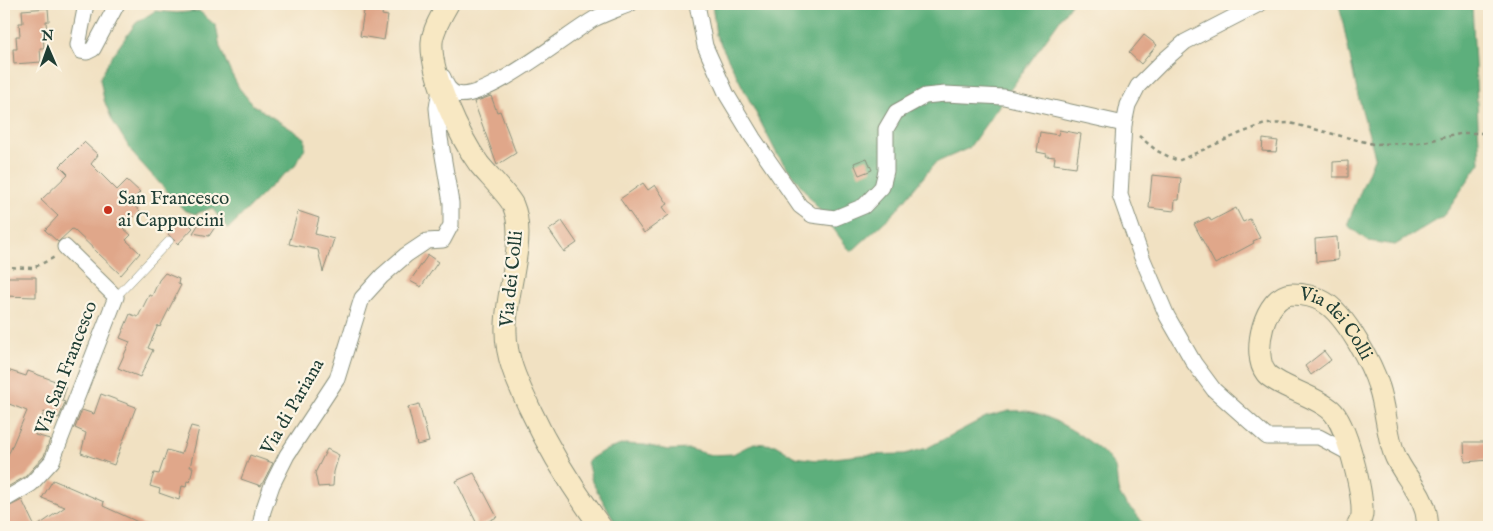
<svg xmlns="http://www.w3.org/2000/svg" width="1493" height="531" font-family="'IM FELL English',serif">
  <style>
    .forest { fill: #5daf7b; stroke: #3e7658 }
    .building { fill: #e0a78a }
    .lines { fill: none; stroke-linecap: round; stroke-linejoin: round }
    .lane-casing { stroke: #888f7b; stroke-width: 9 }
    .street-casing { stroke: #888f7b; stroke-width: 17 }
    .secondary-casing { stroke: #888f7b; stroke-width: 23 }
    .path { stroke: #888f7b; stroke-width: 2.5; stroke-dasharray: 4 4; stroke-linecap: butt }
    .lane { stroke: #fff; stroke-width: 8 }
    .street { stroke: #fff; stroke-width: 15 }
    .secondary { stroke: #f8e8c3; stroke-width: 21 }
    .poi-dot { fill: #c8321e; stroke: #fcf5e5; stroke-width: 2 }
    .labels { text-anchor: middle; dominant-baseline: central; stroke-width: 4.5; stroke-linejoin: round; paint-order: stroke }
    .poi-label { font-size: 19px; fill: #1f3d34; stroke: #fcf5e5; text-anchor: start }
    .street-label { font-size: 19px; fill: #1f3d34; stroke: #fcf5e5 }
  </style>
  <rect width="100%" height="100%" fill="#fcf5e5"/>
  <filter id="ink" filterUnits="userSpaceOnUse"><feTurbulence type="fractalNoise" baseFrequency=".02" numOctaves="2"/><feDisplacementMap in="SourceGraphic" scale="10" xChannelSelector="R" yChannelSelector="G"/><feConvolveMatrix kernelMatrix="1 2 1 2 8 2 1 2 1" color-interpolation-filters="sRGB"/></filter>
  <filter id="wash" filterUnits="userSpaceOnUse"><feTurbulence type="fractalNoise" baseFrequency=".0096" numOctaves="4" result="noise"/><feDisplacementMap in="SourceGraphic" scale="20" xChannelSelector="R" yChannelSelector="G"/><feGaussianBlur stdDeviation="1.12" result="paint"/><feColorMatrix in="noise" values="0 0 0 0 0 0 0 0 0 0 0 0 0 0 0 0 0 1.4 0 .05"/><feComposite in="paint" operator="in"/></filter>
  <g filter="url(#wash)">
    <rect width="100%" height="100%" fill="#f1e1c2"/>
    <!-- forest -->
    <g class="forest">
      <path d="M712,4h359l-102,144 -34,15 -40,49 -44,40 -74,-98 -61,-119z"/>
      <path d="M1339,4h133l8,159 -37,53 -48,29 -27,-4 -21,-16 28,-69 -17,-60z"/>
      <path d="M155,11l22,2 22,-2 17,15 4,21 9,22 10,19 14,17 52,33v10l-11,19 -17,13 -49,49 -16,-21 -17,6 -11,-4 -50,-55 -22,-35 -8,-20 -4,-22 10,-19 26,-36z"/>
      <path d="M1009,411c7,0 16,-1 23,1 22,5 69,33 81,52 6,9 2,23 8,33 7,11 16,15 22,27l-2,3h-523l-26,-45 -5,-21 16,-10 21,-7 21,1 23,5 22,-1 21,6 22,-1 21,-11 21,2 20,12 22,3 44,-5 44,-1 22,-6 59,-31z"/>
    </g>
    <g id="blocks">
      <!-- building -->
      <g class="building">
        <path d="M365,5l18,3 -1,7 6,1 -4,24 -24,-4z"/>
        <path d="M48,8l1,13h-3l1,13 -4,1 1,13h-4l1,14 -27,2 -1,-15h4l-1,-13h4l-1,-13h4l-1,-13z"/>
        <path d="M1144,35l13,10 -16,19 -12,-11z"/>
        <path d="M491,96l6,16 3,-1 16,42 -19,12 -23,-63z"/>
        <path d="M1059,130l22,4 -5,33 -22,-3 1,-7 -9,-1 1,-2 -10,-2 3,-20 18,3z"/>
        <path d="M1263,139l15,2 -2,11 -14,-1z"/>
        <path d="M84,142l14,13 -7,9 26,26 10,-10 13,12 -10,10 10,9 -17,17 8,7 -5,5 14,13 -19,22 -47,-45 -2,-1 -14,13 -13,-12 13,-14 -17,-16 27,-26 -8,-8z"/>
        <path d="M867,158l5,12 -13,5 -5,-12z"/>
        <path d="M1348,161v16h-15v-15z"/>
        <path d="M1152,175l29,3 -2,22h-4l-1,11 -25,-3z"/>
        <path d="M643,183l5,7 7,-5 13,19 -5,3 6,8 -25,18 -24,-34z"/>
        <path d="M1236,208l7,14 7,-3 10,19 -7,3 1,2 -39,21 -21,-40 15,-7 2,4z"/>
        <path d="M298,211l21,7 -4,16 19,5 -11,33 -5,-22 -29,-6z"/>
        <path d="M184,219l9,9 -15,16 -10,-10 10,-11 1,1z"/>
        <path d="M202,219l15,5 -8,12 -16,-3z"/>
        <path d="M562,221l15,22 -13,9 -15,-22z"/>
        <path d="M1337,237l1,23 -22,2 -1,-23z"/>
        <path d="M428,255l10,7 -17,25 -11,-6z"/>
        <path d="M165,273l14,6 -1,5 3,1 -21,42 -2,-2 -10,23 5,2 -13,27 -22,-9 12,-26 -10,-4 10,-24 8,3 11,-22 3,1 7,-16z"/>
        <path d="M4,277h32v20l-32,-1z"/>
        <path d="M1324,351l7,9 -20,15 -6,-9z"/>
        <path d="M4,369l22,7 2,-5 27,10 -1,2 12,5 -4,13 3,1 -6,16 -15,-6 -9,23 15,4 -6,17 -19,21 -21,12v-28l6,-10 17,-40 -23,-9z"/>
        <path d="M101,394l35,13 -22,58 -33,-12 5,-20 -11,-5 7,-18 12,4z"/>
        <path d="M419,404l10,38 -12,3 -9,-38z"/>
        <path d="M191,426l8,2 -9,39h3l-3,15 -3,-1 -1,6 -4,-1 -3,14 -20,-7 1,-4 -10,-3 4,-13 5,1 8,-24 14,4z"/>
        <path d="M1464,442h25v18l-24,2z"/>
        <path d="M327,449l12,6 -5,17 -1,14 -15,1 -3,-14z"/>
        <path d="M250,455l23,8 -12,23 -20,-7z"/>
        <path d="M474,473l23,44 -19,9 -22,-45z"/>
        <path d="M53,480l51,22 -1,4 46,21h-113l29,-20 -23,-9z"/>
        <path d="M22,500l13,27h-31v-18z"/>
      </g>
    </g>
  </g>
  <g filter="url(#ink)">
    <use href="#blocks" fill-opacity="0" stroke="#888f7b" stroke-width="1"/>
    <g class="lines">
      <!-- lane casing -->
      <g class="lane-casing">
        <path id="lane" d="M116,297l53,-56"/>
      </g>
      <!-- street casing -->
      <g class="street-casing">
        <g id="street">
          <path d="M86,4l-8,41 3,6 6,1 6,-3 24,-45"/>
          <path d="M697,4l8,42 22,49 26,43 47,68 12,9 23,3 29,-12 18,-19 4,-16v-42l10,-17 29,-16 20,-2 59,3 120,27"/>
          <path d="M1259,4l-74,38 -24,21 -23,23 -10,19 -4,19 -4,71 21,60 26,61 27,47 20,27 53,47h52l32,17"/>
          <path d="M443,77c3,7 5,14 14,17 27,8 111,-60 137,-75 12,-6 24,-10 36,-15"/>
          <path d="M4,500l27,-16 21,-23 64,-164 -51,-50"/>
          <path d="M260,527l3,-16 9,-26 15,-30 50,-76 25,-81 20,-22 24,-21 21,-14 16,-1 8,-15v-22l-11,-65 -3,-30 3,-19"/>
        </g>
      </g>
      <!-- secondary casing -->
      <g class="secondary-casing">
        <g id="secondary">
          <path d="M448,4c-6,11 -15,25 -16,38 -2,32 28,96 47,122 8,10 30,32 34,41 15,35 -9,88 -7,127 0,27 12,51 23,75 20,43 44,82 72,120"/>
          <path id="s1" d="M1357,527c2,-4 5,-9 5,-13 1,-21 -15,-90 -31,-104 -15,-13 -39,-19 -56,-30 -3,-2 -7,-4 -9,-7 -15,-19 -2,-78 26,-79 12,0 22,2 32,8 21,12 48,62 55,85 7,21 7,44 15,66 7,20 25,35 31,56 2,5 2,12 3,18"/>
        </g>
      </g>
      <!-- path -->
      <g class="path">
        <path d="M1139,136l18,15 21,10 63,-28 24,-9 25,-1 83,21 46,-1 45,-10h25"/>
        <path d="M4,267l29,1 22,-11"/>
      </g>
      <!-- lane -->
      <use href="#lane" class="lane"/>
      <!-- street -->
      <use href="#street" class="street"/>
      <!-- secondary -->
      <use href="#secondary" class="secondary"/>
    </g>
  </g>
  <!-- markers -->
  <circle class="poi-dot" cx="108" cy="210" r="5"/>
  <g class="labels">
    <!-- poi labels -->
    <g class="poi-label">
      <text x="118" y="199">San Francesco<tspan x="118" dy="22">ai Cappuccini</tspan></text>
    </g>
    <!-- street labels -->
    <g class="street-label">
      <text transform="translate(512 279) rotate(-84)">Via dei Colli</text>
      <text stroke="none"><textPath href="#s1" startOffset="350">Via dei Colli</textPath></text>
      <text transform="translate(67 368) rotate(-69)">Via San Francesco</text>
      <text transform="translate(293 407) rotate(-60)">Via di Pariana</text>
    </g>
  </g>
  <!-- margin -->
  <rect width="1493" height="531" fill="none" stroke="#fcf5e5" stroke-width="20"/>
  <!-- north arrow -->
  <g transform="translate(48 48) rotate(358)" stroke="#fcf5e5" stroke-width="4" paint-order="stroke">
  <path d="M0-4L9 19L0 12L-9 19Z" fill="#1f3d34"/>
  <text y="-8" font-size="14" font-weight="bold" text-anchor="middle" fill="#1f3d34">N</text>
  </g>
</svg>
